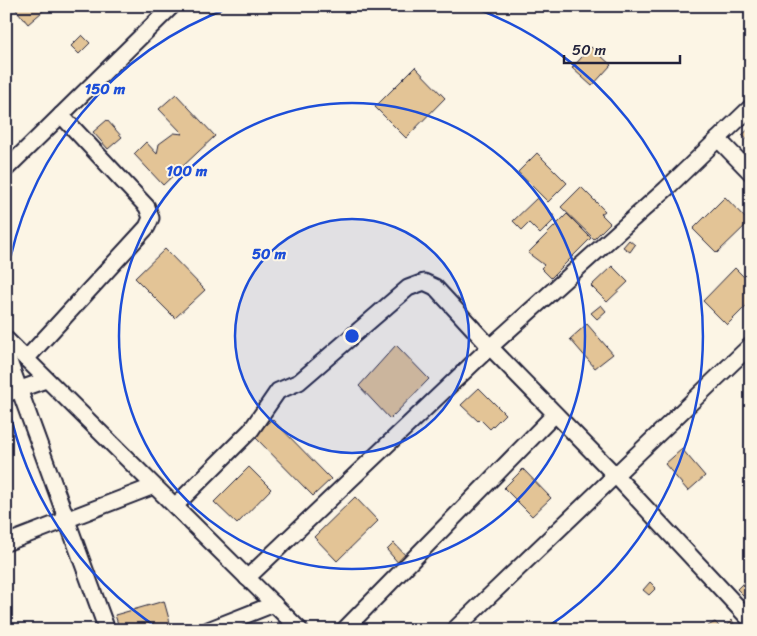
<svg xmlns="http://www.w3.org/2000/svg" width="757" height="636" font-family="Sriracha,sans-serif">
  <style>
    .building { fill: #e3c496; stroke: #22223b }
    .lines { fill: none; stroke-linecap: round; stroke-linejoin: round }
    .minor-casing { stroke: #22223b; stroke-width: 19 }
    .minor { stroke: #fcf5e5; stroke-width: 15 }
    .ring { fill: none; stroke: #1d4ed8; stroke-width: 2.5 }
    .centre { fill: #1d4ed8; stroke: #fcf5e5; stroke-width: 2.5 }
    .ring-label { font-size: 15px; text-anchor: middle; font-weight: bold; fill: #1d4ed8; stroke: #fcf5e5; stroke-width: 4; stroke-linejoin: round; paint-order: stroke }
  </style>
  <rect width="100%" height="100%" fill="#fcf5e5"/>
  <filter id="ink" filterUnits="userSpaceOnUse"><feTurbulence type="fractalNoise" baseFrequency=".02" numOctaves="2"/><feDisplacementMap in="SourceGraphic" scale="10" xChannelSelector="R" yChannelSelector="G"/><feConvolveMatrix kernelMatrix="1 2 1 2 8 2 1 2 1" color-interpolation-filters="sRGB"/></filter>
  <g filter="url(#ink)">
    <!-- building -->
    <g class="building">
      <path d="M13,6h36l-21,18z"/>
      <path d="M82,35l8,8 -11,11 -8,-8z"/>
      <path d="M591,47l20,18 -19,21 -20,-18z"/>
      <path d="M415,67l30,31 -39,40 -31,-31z"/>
      <path d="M176,94l39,42 -52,49 -29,-31 12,-12 11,12 2,-10 15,-11 9,1 -24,-25z"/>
      <path d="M107,120l15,17 -14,12 -15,-17z"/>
      <path d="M751,127v16l-9,-8z"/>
      <path d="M537,153l30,30 -19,19 -30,-30z"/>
      <path d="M581,187l24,24 -4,3 9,9 -16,16 -33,-32z"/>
      <path d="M725,197l24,25 -32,31 -24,-24z"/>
      <path d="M537,198l19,20 -16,16 -11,-11 -7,7 -9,-9z"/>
      <path d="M567,214l24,24 -40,40 -10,-10 3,-3 -16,-12z"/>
      <path d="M629,240l6,5 -5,7 -7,-5z"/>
      <path d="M165,249l40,41 -30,28 -40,-40z"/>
      <path d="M612,266l16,16 -21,20 -16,-16z"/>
      <path d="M735,268l16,16v17l-24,24 -24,-24z"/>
      <path d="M601,305l5,6 -9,8 -6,-6z"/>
      <path d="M587,324l26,30 -18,14 -25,-29z"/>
      <path d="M396,345l33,34 -39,40 -31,-33z"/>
      <path d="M479,388l26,26 -15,15 -10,-10 -2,2 -17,-16z"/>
      <path d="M272,419l59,60 -18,17 -59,-60z"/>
      <path d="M682,449l23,27 -17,15 -23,-27z"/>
      <path d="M249,467l22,22 -34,35 -23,-22z"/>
      <path d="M523,469l28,29 -19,18 -28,-28z"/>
      <path d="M355,497l23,24 -41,40 -23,-24z"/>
      <path d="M394,543l14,15 -8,7 -13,-15z"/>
      <path d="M751,575v28l-14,-14z"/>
      <path d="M650,582l6,6 -7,7 -6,-5z"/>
      <path d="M164,601l8,29h-52l-5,-15z"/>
      <path d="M732,620l5,10h-15z"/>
      <path d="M715,622l4,4 -8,4 -3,-4z"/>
      <path d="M239,624l4,6h-15z"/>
    </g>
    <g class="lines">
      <!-- minor casing -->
      <g class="minor-casing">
        <g id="minor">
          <path d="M718,139l33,34"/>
          <path d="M6,169l166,-163"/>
          <path d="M6,339l294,291"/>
          <path d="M6,353l101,277"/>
          <path d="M26,359l121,-132 4,-9 -4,-11 -86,-92"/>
          <path d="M6,394l40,-14"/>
          <path d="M175,506l76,-76 27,-39 21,-9 109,-94 16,-6 11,5 55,60 176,-158 85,-82"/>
          <path d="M6,543l148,-57"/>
          <path d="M247,578l243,-231 126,129 135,145"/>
          <path d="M208,630l66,-26"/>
          <path d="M344,630l211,-216"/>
          <path d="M454,630l297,-285"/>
        </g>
      </g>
      <!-- minor -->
      <use href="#minor" class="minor"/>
    </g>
  </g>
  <!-- distance rings -->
  <circle cx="352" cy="336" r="117" fill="#1d4ed8" fill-opacity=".12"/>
  <g class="ring">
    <circle cx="352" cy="336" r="117"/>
    <circle cx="352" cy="336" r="233"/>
    <path d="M161 630A350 350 0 0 1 6 391M6 281A350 350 0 0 1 232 7M472 7A350 350 0 0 1 543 630"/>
  </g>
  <circle cx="352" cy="336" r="8" class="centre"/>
  <g class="ring-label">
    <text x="105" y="94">150 m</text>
    <text x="187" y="176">100 m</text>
    <text x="269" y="259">50 m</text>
  </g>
  <!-- margin -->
  <rect width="757" height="636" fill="none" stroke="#fcf5e5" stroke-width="25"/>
  <rect x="12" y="12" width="732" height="611" fill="none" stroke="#22223b" stroke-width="2" filter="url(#ink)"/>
  <!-- scale -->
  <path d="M564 55v8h116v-8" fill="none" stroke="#22223b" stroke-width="2.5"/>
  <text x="572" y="55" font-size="15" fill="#22223b" stroke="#fcf5e5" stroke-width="4" paint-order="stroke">50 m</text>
</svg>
